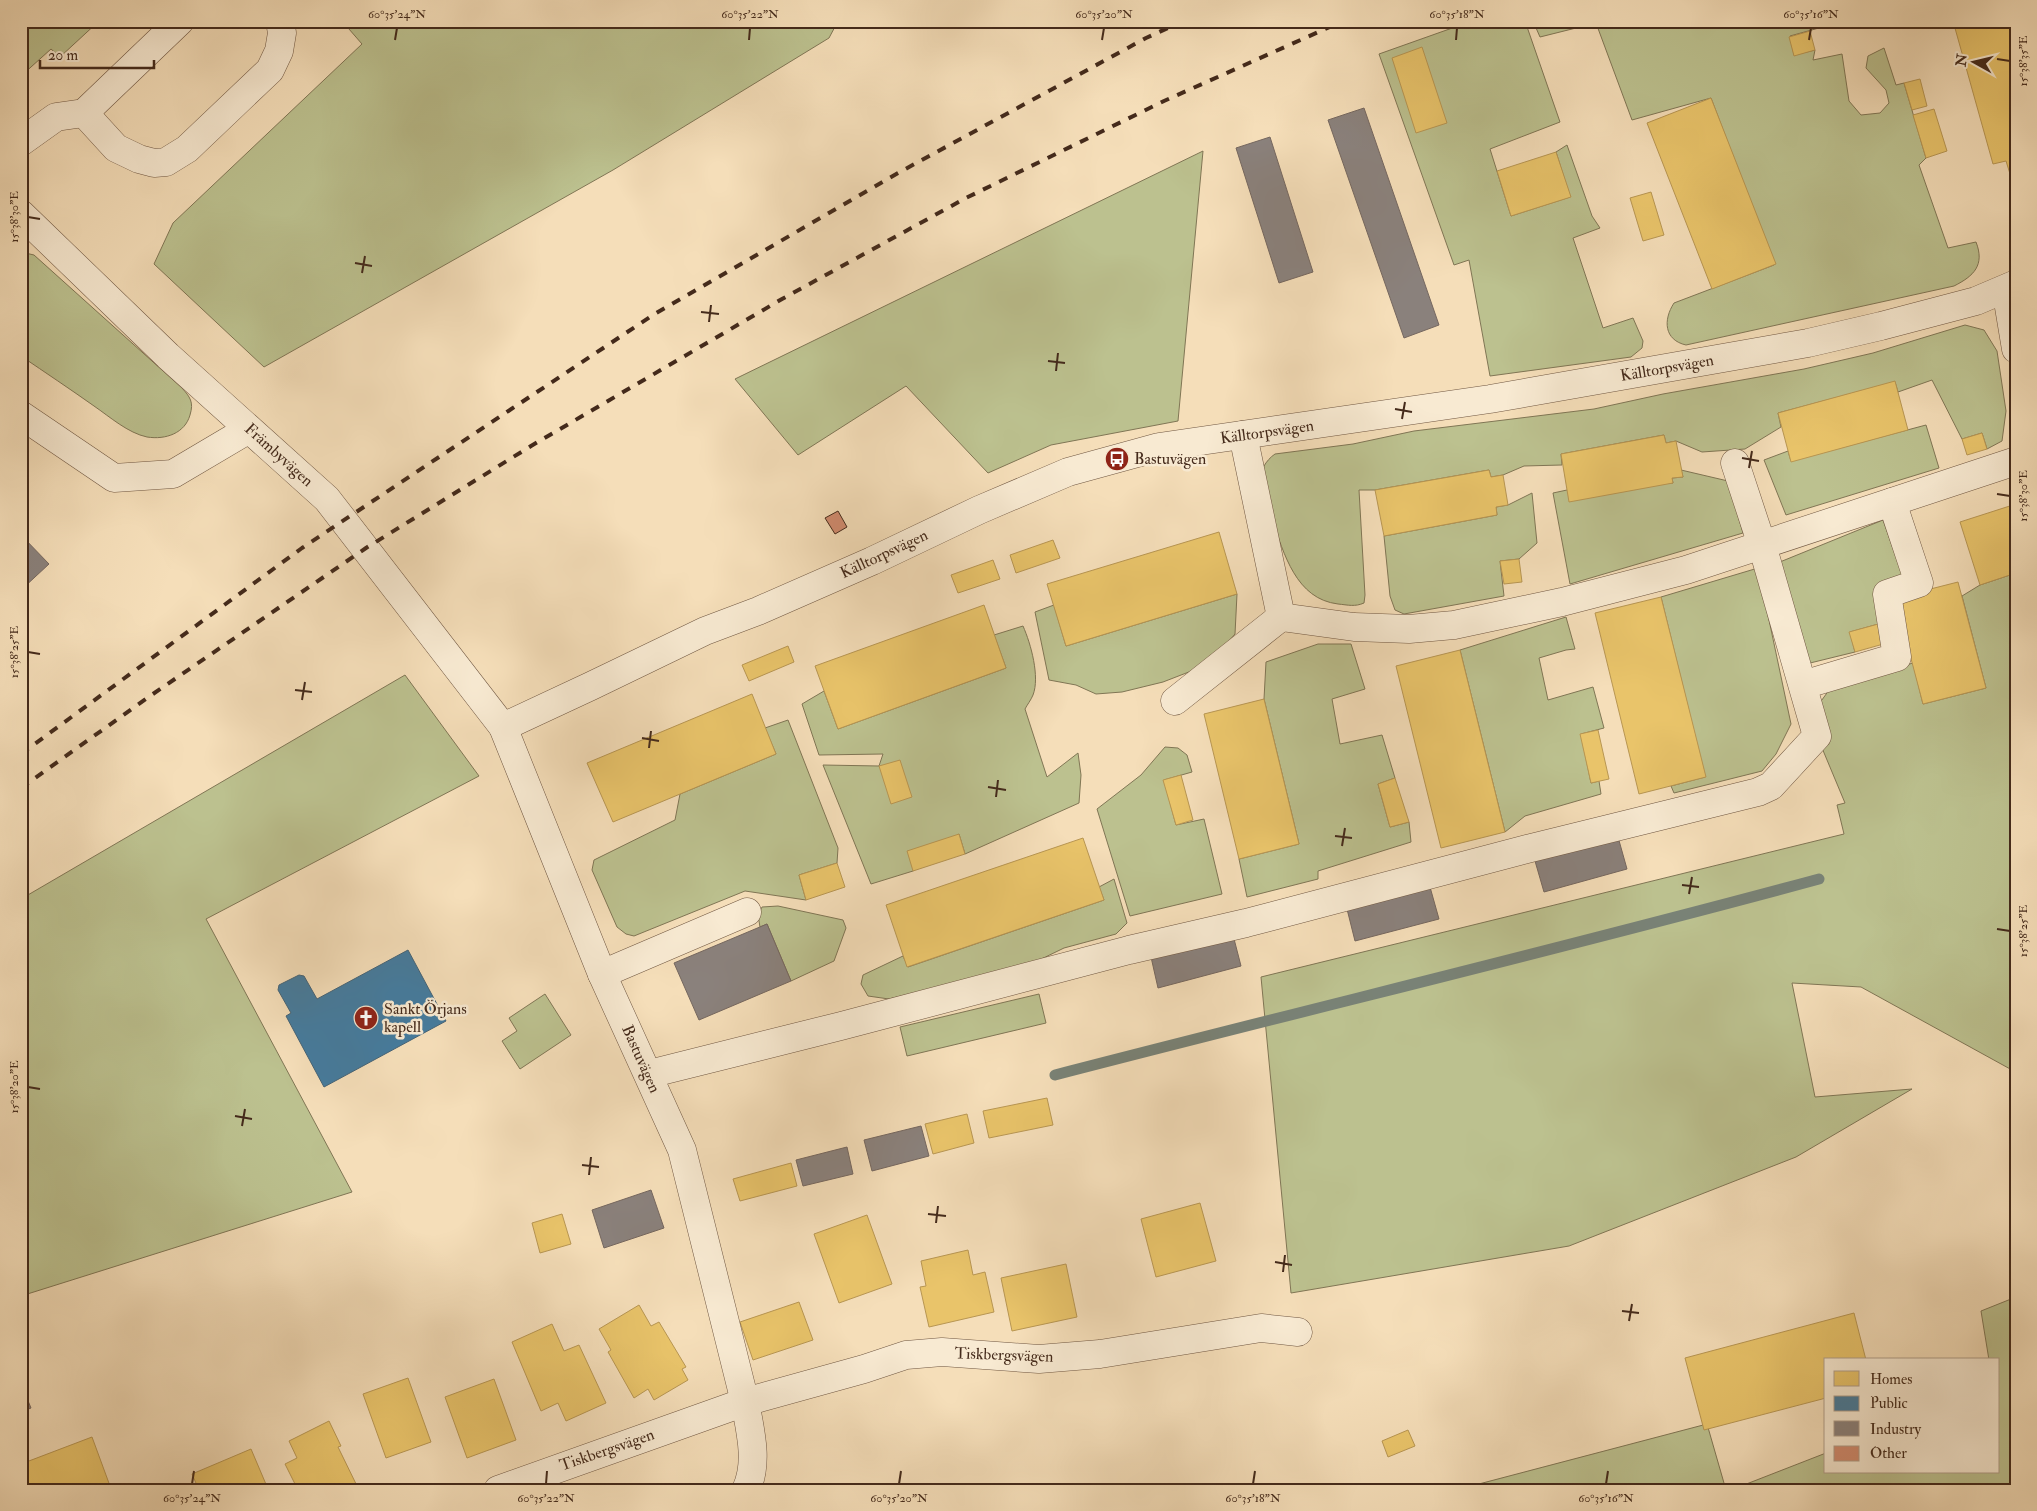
<svg xmlns="http://www.w3.org/2000/svg" width="2037" height="1511" font-family="'IM FELL Double Pica',serif">
  <style>
    .green { fill: #bcc18f; stroke: #807655 }
    .homes { fill: #e9c46a; stroke: #b89652 }
    .public { fill: #457b9d; stroke: #456376 }
    .industry { fill: #8a817c; stroke: #75675f }
    .lines { fill: none; stroke-linecap: round; stroke-linejoin: round }
    .stream { stroke: #798276; stroke-width: 11 }
    .building { fill: #d18b6f; stroke: #442a1b }
    .minor-casing { stroke: #705742; stroke-width: 29 }
    .minor { stroke: #f8ead2; stroke-width: 28 }
    .rail { stroke: #442a1b; stroke-width: 4; stroke-dasharray: 9 9; stroke-linecap: butt }
    .ticks { fill: none; stroke: #442a1b; stroke-width: 2 }
    .labels { text-anchor: middle; dominant-baseline: central; stroke-width: 5; stroke-linejoin: round; paint-order: stroke }
    .street-label { font-size: 16px; fill: #442a1b; stroke: #f8ead2 }
    .poi-label { font-size: 16px; fill: #442a1b; stroke: #f8ead2; text-anchor: start }
    .neatline { fill: none; stroke: #442a1b; stroke-width: 2 }
    .ticks-label { font-size: 12px; text-anchor: middle; fill: #442a1b }
  </style>
  <rect width="100%" height="100%" fill="#f5deb9"/>
  <filter id="stains"><feTurbulence type="fractalNoise" baseFrequency=".004" numOctaves="4"/><feColorMatrix values="0 0 0 0 .2 0 0 0 0 .09 0 0 0 0 .02 0 0 0 .5 -.17"/></filter>
  <radialGradient id="worn" r=".72"><stop offset=".6" stop-color="#630" stop-opacity="0"/><stop offset="1" stop-color="#630" stop-opacity=".3"/></radialGradient>
  <!-- green -->
  <g class="green">
    <path d="M21,21h78l-39,36 -9,-8 -30,27z"/>
    <path d="M342,21h496l-9,17 -216,132 -349,197 -110,-103 19,-41 189,-179z"/>
    <path d="M1472,21h53l35,101 -70,27 21,67 59,-19 -14,-45 11,-7 25,71 8,12 -27,10 30,90 30,-10 10,23 -1,7 -11,9 -141,19 -21,-116 -15,5 -75,-211z"/>
    <path d="M1533,21h311l-54,15 4,19 21,-5 -2,10 29,-6 7,47 12,14 19,-2 9,-10 -3,-13 -20,-22 2,-12 16,-8 12,37 8,-2 22,75 -7,7 29,83 28,-6c9,23 -2,34 -22,44l-268,59c-22,-5 -23,-25 -12,-42l100,-38 -63,-167 -79,22 -36,-97 -56,14z"/>
    <path d="M1203,151l-25,270 -127,24 -63,28 -82,-87 -108,69 -63,-76z"/>
    <path d="M21,252l13,3 148,133c8,9 12,14 8,27 -5,18 -24,25 -43,22 -19,-4 -37,-20 -53,-31 -24,-17 -48,-33 -73,-50z"/>
    <path d="M1965,325l19,5 13,21 9,60 -4,30 -15,8 -5,-16 -20,6 -30,-59 -34,12 -3,-10 -117,31 3,14 -36,22 -43,3 -26,-11 -10,2 -2,-8 -103,19 1,11 -38,1 -21,9 -12,2 -2,-7 -114,20h-16l6,105 -1,8c-9,4 -16,2 -26,1 -42,-5 -54,-50 -66,-85 -4,-10 -13,-25 -13,-36 0,-11 7,-23 16,-29l78,-10 61,-13 180,-22 69,-15 141,-25 69,-16z"/>
    <path d="M1926,425l13,43 -153,47 -22,-55 24,-9 3,10z"/>
    <path d="M1681,470l47,11 15,52 -173,51 -17,-91 14,-3 106,-7 -1,-5 11,-1z"/>
    <path d="M1532,493l5,50 -18,16 -19,2 4,35 -100,18 -9,-4 -5,-14 -6,-60 113,-21 -1,-8 12,-2z"/>
    <path d="M1883,520l22,62 -23,41 -32,9 5,20 -49,12 -31,-100z"/>
    <path d="M1758,568l33,156 -15,30 -14,17 -88,22 -3,-7 34,-9 -44,-180z"/>
    <path d="M2016,573v495l-4,2 -151,-83 -69,-4 23,114 97,-8 -116,68 -227,89 -278,47 -30,-316 583,-143 -7,-29 8,-2 -28,-67 -6,-21 21,-29 81,-23 10,41 63,-16 -24,-92 18,-11z"/>
    <path d="M1237,594l-2,40 -21,24 -20,12 -31,12 -41,10 -26,2 -20,-9 -27,-5 -14,-68 19,-7 12,41z"/>
    <path d="M1566,617l9,32 -9,1 -27,8 9,42 45,-13 11,41 -23,6 10,49 8,-2 2,13 -76,22 -20,16 -45,-182z"/>
    <path d="M1023,626c8,18 17,51 10,69 -2,5 -6,10 -8,14l22,68 31,-24 3,22 -2,28 -114,51 -6,-20 -46,37 -42,13 -48,-119 56,1 4,-12 -64,1 -17,-51 22,-13 14,38 168,-61 -12,-33z"/>
    <path d="M1318,644h33l14,45 -33,10 8,45 42,-9 13,43 -17,6 12,43 19,-5 2,20 -93,29v8l-71,18 -8,-38 60,-15 -35,-145 2,-37z"/>
    <path d="M405,675l74,101 -273,143 146,273 -331,104v-397z"/>
    <path d="M788,720l50,128 -1,15 -38,12 7,25 -61,-9 -111,45 -8,-2 -9,-7 -25,-57 2,-10 81,-40 5,-26 96,-40 -11,-26z"/>
    <path d="M1165,747l13,1 9,7 5,17 -28,8 12,45 28,-6 18,75 -92,22 -33,-107 44,-34z"/>
    <path d="M1114,879l13,44 -11,11 -52,14 -35,17 -140,34 -21,-3 -7,-12 2,-9 40,-19 5,11 196,-67 -5,-13z"/>
    <path d="M778,906l65,14 3,8 -12,33 -43,20 -24,-57 -7,3 -2,-12 4,-8z"/>
    <path d="M545,994l26,41 -51,34 -18,-28 15,-10 -8,-13z"/>
    <path d="M1039,994l7,29 -139,33 -7,-29z"/>
    <path d="M2016,1297v193h-285l95,-37v19h172v-112h-9l-8,-49z"/>
    <path d="M1707,1424l19,66h-270z"/>
  </g>
  <!-- homes -->
  <g class="homes">
    <path d="M1953,21h63v172l-10,-32 -13,3z"/>
    <path d="M1810,31l5,19 -21,6 -5,-19z"/>
    <path d="M1422,47l25,76 -31,10 -24,-75z"/>
    <path d="M1920,79l7,27 -15,4 -8,-27z"/>
    <path d="M1711,98l65,166 -64,25 -65,-166z"/>
    <path d="M1934,109l13,42 -21,7 -13,-43z"/>
    <path d="M1556,152l15,45 -60,19 -14,-45z"/>
    <path d="M1651,192l13,43 -21,6 -13,-43z"/>
    <path d="M1895,381l13,49 -117,32 -13,-49z"/>
    <path d="M1982,433l5,16 -20,6 -5,-16z"/>
    <path d="M1664,435l2,8 10,-2 7,36 -11,1 1,5 -104,19 -8,-48z"/>
    <path d="M1489,470l2,7 12,-2 5,30 -12,2 1,8 -113,21 -9,-46z"/>
    <path d="M2016,504v69l-36,12 -20,-63z"/>
    <path d="M1219,532l18,62 -171,52 -19,-62z"/>
    <path d="M1053,540l7,18 -44,15 -6,-18z"/>
    <path d="M1519,559l3,23 -18,2 -4,-23z"/>
    <path d="M993,560l7,19 -42,14 -7,-18z"/>
    <path d="M1958,582l28,106 -63,16 -28,-106z"/>
    <path d="M1661,597l45,180 -67,17 -44,-181z"/>
    <path d="M984,605l22,63 -168,61 -23,-63z"/>
    <path d="M1882,623l5,20 -32,9 -6,-20z"/>
    <path d="M788,646l6,16 -45,19 -7,-16z"/>
    <path d="M1460,650l45,182 -64,16 -45,-182z"/>
    <path d="M752,694l24,60 -163,68 -26,-59z"/>
    <path d="M1264,699l35,145 -60,15 -35,-145z"/>
    <path d="M1598,730l11,49 -18,4 -11,-49z"/>
    <path d="M900,760l12,37 -21,7 -12,-38z"/>
    <path d="M1181,775l12,45 -17,5 -13,-45z"/>
    <path d="M1395,778l14,44 -19,5 -12,-43z"/>
    <path d="M959,834l6,20 -52,17 -6,-20z"/>
    <path d="M1083,838l21,62 -197,67 -21,-62z"/>
    <path d="M837,863l8,24 -39,13 -7,-25z"/>
    <path d="M1047,1098l6,27 -64,13 -6,-27z"/>
    <path d="M967,1114l7,29 -41,11 -8,-30z"/>
    <path d="M791,1163l6,23 -57,15 -7,-22z"/>
    <path d="M1200,1203l16,58 -60,16 -15,-58z"/>
    <path d="M562,1214l9,30 -31,9 -8,-30z"/>
    <path d="M867,1215l25,69 -53,19 -25,-69z"/>
    <path d="M968,1250l5,25 12,-3 9,40 -65,15 -9,-40 6,-1 -5,-25z"/>
    <path d="M1066,1264l11,53 -65,14 -11,-53z"/>
    <path d="M799,1302l14,38 -60,20 -13,-38z"/>
    <path d="M639,1305l12,21 8,-4 27,45 -4,2 6,11 -34,20 -6,-11 -14,9 -26,-46 3,-2 -12,-21z"/>
    <path d="M1854,1313l12,47h-40v38l-122,32 -19,-72z"/>
    <path d="M552,1324l12,27 15,-6 27,58 -40,18 -8,-18 -17,8 -29,-69z"/>
    <path d="M408,1378l23,64 -45,16 -23,-64z"/>
    <path d="M494,1379l22,61 -49,18 -22,-61z"/>
    <path d="M329,1421l12,25 -3,1 21,43h-61l-13,-26 12,-6 -8,-17z"/>
    <path d="M1408,1430l7,16 -27,11 -6,-16z"/>
    <path d="M92,1437l18,49 -9,4h-70l-10,-26z"/>
    <path d="M251,1449l17,40 -69,1 -7,-16z"/>
  </g>
  <!-- public -->
  <path class="public" d="M408,950l38,71 -122,66 -38,-71 5,-3 -13,-23 1,-5 20,-10 5,1 13,23z"/>
  <!-- industry -->
  <g class="industry">
    <path d="M1364,108l75,217 -35,13 -76,-218z"/>
    <path d="M1270,137l43,135 -34,11 -43,-135z"/>
    <path d="M21,535l28,29 -28,26z"/>
    <path d="M1618,837l9,32 -83,23 -9,-31z"/>
    <path d="M1430,887l9,32 -84,22 -8,-32z"/>
    <path d="M767,924l24,57 -92,39 -25,-57z"/>
    <path d="M1233,935l8,31 -83,22 -7,-31z"/>
    <path d="M921,1126l8,30 -57,15 -8,-31z"/>
    <path d="M847,1147l6,27 -50,12 -7,-26z"/>
    <path d="M651,1190l13,38 -60,20 -12,-38z"/>
    <path d="M21,1384l10,24 -10,4z"/>
  </g>
  <g class="lines">
    <!-- stream -->
    <path class="stream" d="M1055,1075c254,-66 510,-127 764,-196"/>
  </g>
  <!-- building -->
  <path class="building" d="M838,511l9,16 -12,7 -10,-16z"/>
  <g class="lines">
    <!-- minor casing -->
    <g class="minor-casing">
      <g id="minor">
        <path d="M84,113l32,35 23,11 15,4 12,-1 21,-13 83,-79 9,-19 3,-18 -2,-12"/>
        <path d="M21,142l35,-25 28,-4 96,-92"/>
        <path d="M21,214l147,142 159,143 176,228 99,247 80,176 63,252c5,28 14,60 1,88"/>
        <path d="M2006,289l10,60"/>
        <path d="M21,415l93,63 59,-4 76,-45"/>
        <path d="M1243,435l38,182 73,10 55,2 45,-4 108,-23 124,-32 330,-109"/>
        <path d="M1803,685l94,-28 -10,-63 32,-11 -27,-81"/>
        <path d="M1175,701l106,-84"/>
        <path d="M503,727l88,-41 114,-55 53,-20 114,-50 107,-51 89,-38 91,-25 331,-48 318,-56 73,-17 95,-25 40,-17"/>
        <path d="M602,974l145,-62"/>
        <path d="M649,1074l192,-48 288,-76 117,-27 285,-75 227,-56 13,-6 46,-50 -55,-191 -27,-82"/>
        <path d="M498,1490l247,-88 119,-33 42,-14 36,-3 97,7 61,-5 161,-26 37,4"/>
      </g>
    </g>
    <!-- minor -->
    <use href="#minor" class="minor"/>
    <!-- rail -->
    <g class="rail">
      <path d="M21,754l281,-206 351,-233 245,-142 248,-135 37,-17"/>
      <path d="M21,788l129,-92 216,-148 165,-102 251,-147 184,-101 198,-97 179,-80"/>
    </g>
  </g>
  <!-- ticks -->
  <path class="ticks" d="M395,40l2,-12M749,40l1,-12M1102,40l2,-12M1456,40l1,-12M1809,40l2,-12M1997,59l13,2M28,217l12,2M355,263l17,3M362,273l3,-17M701,312l18,2M709,322l2,-17M1048,361l17,2M1056,371l2,-18M1395,409l17,3M1402,419l3,-17M1742,458l17,3M1749,468l3,-17M1997,494l13,2M28,652l12,2M295,690l17,2M302,700l3,-18M642,738l17,3M649,748l2,-17M988,787l18,3M996,797l2,-17M1335,836l17,2M1342,846l3,-18M1682,885l17,2M1689,894l3,-17M1997,929l13,2M28,1087l12,2M235,1116l17,3M242,1126l3,-17M582,1165l17,2M589,1175l2,-18M928,1214l18,2M936,1223l2,-17M1275,1262l17,3M1283,1272l2,-17M1622,1311l17,2M1629,1321l3,-17M192,1484l2,-13M546,1484l1,-13M899,1484l2,-13M1253,1484l2,-13M1606,1484l2,-13"/>
  <!-- icons -->
  <defs>
    <g id="bus-disc" transform="scale(1.25)"><circle r="9.5" fill="#8f2418" stroke="#f8ead2"/><path d="M-5-6H5V4H4V6H2V4H-2V6H-4V4H-5ZM-3.5-4V0h7V-4ZM-3.5 1.2v1.5H-2V1.2ZM2 1.2v1.5H3.5V1.2Z" fill="#fff"/></g>
    <g id="church-disc" transform="scale(1.25)"><circle r="9.5" fill="#8f2418" stroke="#f8ead2"/><path d="M-1.2-6h2.4v3.5h3.3v2.4h-3.3V6h-2.4V-.1h-3.3v-2.4h3.3Z" fill="#fff"/></g>
  </defs>
  <g fill-rule="evenodd">
    <use href="#bus-disc" x="1117" y="459"/>
    <use href="#church-disc" x="366" y="1018"/>
  </g>
  <g class="labels">
    <!-- street labels -->
    <g class="street-label">
      <text transform="translate(1667 368) rotate(-10)">Källtorpsvägen</text>
      <text transform="translate(1267 432) rotate(-8)">Källtorpsvägen</text>
      <text transform="translate(279 455) rotate(42)">Främbyvägen</text>
      <text transform="translate(884 554) rotate(-25)">Källtorpsvägen</text>
      <text transform="translate(641 1059) rotate(66)">Bastuvägen</text>
      <text transform="translate(1004 1355) rotate(2)">Tiskbergsvägen</text>
      <text transform="translate(607 1450) rotate(-19)">Tiskbergsvägen</text>
    </g>
    <!-- poi labels -->
    <g class="poi-label">
      <text x="1134" y="459">Bastuvägen</text>
      <text x="384" y="1009">Sankt Örjans<tspan x="384" dy="18">kapell</tspan></text>
    </g>
  </g>
  <!-- margin -->
  <rect width="2037" height="1511" fill="none" stroke="#f5deb9" stroke-width="55"/>
  <!-- legend -->
  <rect x="1824" y="1358" width="175" height="115" fill="#f8ead2" stroke="#b09d89"/>
  <rect x="1834" y="1371" width="25" height="15" fill="#e9c46a" stroke="#b09d89"/>
  <text x="1870" y="1384" font-size="15" fill="#442a1b">Homes</text>
  <rect x="1834" y="1396" width="25" height="15" fill="#457b9d" stroke="#b09d89"/>
  <text x="1870" y="1408" font-size="15" fill="#442a1b">Public</text>
  <rect x="1834" y="1421" width="25" height="15" fill="#8a817c" stroke="#b09d89"/>
  <text x="1870" y="1434" font-size="15" fill="#442a1b">Industry</text>
  <rect x="1834" y="1446" width="25" height="15" fill="#d18b6f" stroke="#b09d89"/>
  <text x="1870" y="1458" font-size="15" fill="#442a1b">Other</text>
  <!-- north arrow -->
  <g transform="translate(1974 62) rotate(278)" stroke="#f8ead2" stroke-width="4" paint-order="stroke">
  <path d="M0-4L9 19L0 12L-9 19Z" fill="#442a1b"/>
  <text y="-8" font-size="14" font-weight="bold" text-anchor="middle" fill="#442a1b">N</text>
  </g>
  <!-- scale -->
  <path d="M40 60v8h114v-8" fill="none" stroke="#442a1b" stroke-width="2.5"/>
  <text x="48" y="60" font-size="15" fill="#442a1b" stroke="#f8ead2" stroke-width="4" paint-order="stroke">20 m</text>
  <rect x="28" y="28" width="1982" height="1456" class="neatline"/>
  <g class="ticks-label">
    <text x="397" y="18">60°35'24"N</text>
    <text x="750" y="18">60°35'22"N</text>
    <text x="1104" y="18">60°35'20"N</text>
    <text x="1457" y="18">60°35'18"N</text>
    <text x="1811" y="18">60°35'16"N</text>
    <text transform="translate(2023 61) rotate(-90)" y="4">15°38'35"E</text>
    <text transform="translate(14 217) rotate(-90)" y="4">15°38'30"E</text>
    <text transform="translate(2023 496) rotate(-90)" y="4">15°38'30"E</text>
    <text transform="translate(14 652) rotate(-90)" y="4">15°38'25"E</text>
    <text transform="translate(2023 931) rotate(-90)" y="4">15°38'25"E</text>
    <text transform="translate(14 1087) rotate(-90)" y="4">15°38'20"E</text>
    <text x="192" y="1502">60°35'24"N</text>
    <text x="546" y="1502">60°35'22"N</text>
    <text x="899" y="1502">60°35'20"N</text>
    <text x="1253" y="1502">60°35'18"N</text>
    <text x="1606" y="1502">60°35'16"N</text>
  </g>
  <rect width="100%" height="100%" filter="url(#stains)"/>
  <rect width="100%" height="100%" fill="url(#worn)"/>
</svg>
